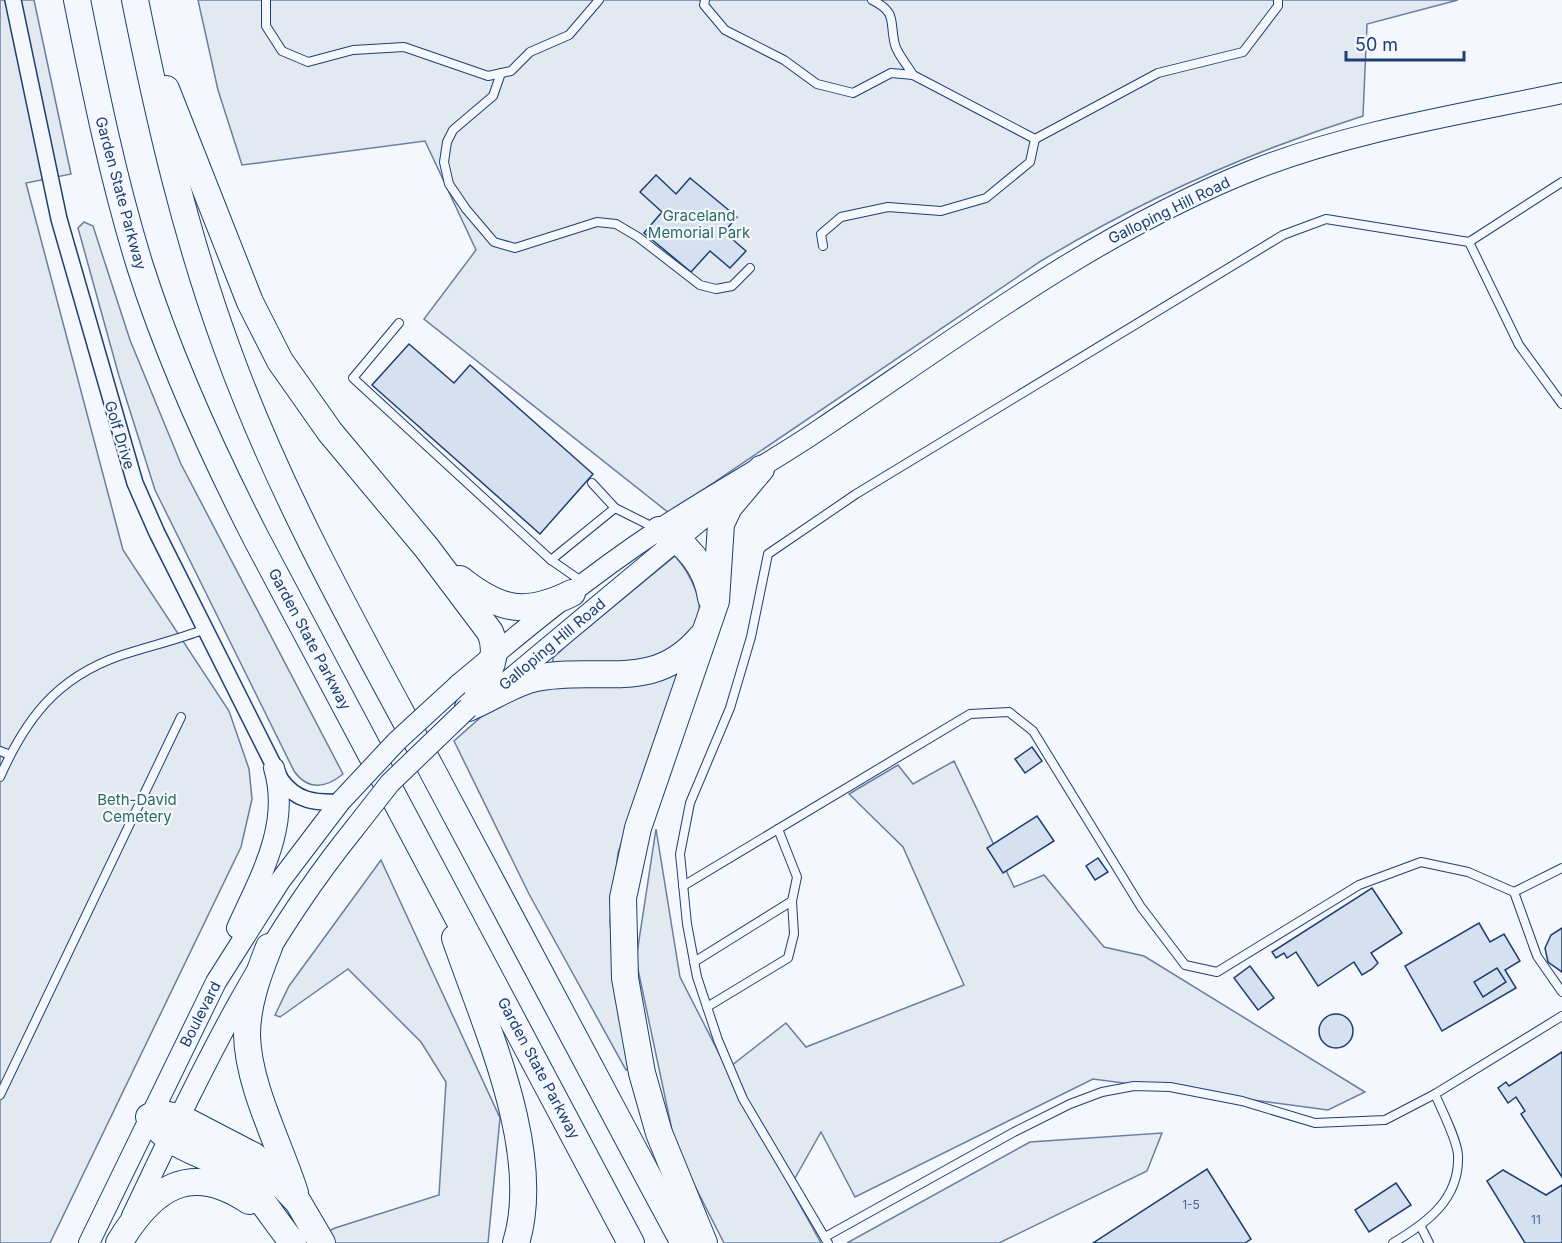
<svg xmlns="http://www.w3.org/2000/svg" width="1562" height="1243" font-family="Inter,sans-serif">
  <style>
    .green { fill: #e3e9f0; stroke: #687fa3; stroke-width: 1.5 }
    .building { fill: #d5e0f0; stroke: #1d3f73; stroke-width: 1.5 }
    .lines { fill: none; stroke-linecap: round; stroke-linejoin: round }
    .service-casing { stroke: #1d3f73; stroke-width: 10 }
    .minor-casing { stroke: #1d3f73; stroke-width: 18 }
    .secondary-casing { stroke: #1d3f73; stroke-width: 22 }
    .motorway-casing { stroke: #1d3f73; stroke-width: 28 }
    .service { stroke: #f4f7fb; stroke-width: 8 }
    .minor { stroke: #f4f7fb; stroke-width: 15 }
    .secondary { stroke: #f4f7fb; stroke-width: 20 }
    .motorway { stroke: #f4f7fb; stroke-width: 26 }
    .secondary-bridge-casing { stroke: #1d3f73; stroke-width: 22; stroke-linecap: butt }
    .secondary-bridge { stroke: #f4f7fb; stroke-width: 20 }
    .labels { text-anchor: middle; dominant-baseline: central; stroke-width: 4.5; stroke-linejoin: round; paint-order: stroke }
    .number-label { font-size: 12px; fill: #4b6792 }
    .street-label { font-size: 15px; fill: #1d3f73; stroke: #f4f7fb }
    .park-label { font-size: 15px; fill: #2c6c60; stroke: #f4f7fb }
  </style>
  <rect width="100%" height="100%" fill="#f4f7fb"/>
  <!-- green -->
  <g class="green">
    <path d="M0,0h34l37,174 -45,9 97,367 106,161 20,58 3,30 -11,48 -191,396h-50z"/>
    <path d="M198,0h1260l-91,24 -4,92c-114,36 -220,83 -322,145l-372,252 -245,-194 52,-69 -51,-109 -183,24 -24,-75z"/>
    <path d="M84,222l9,4 37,114 51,124 162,310c-17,14 -35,17 -49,-3l-139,-281 -36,-114 -41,-148z"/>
    <path d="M675,556c14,16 33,49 20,70 -7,13 -23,25 -33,36l-109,4v-8l15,-14z"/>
    <path d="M674,672l4,5 -60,176 -8,68 7,77 14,68 -5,4 -97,-176 -75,-153 45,-40 33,-15z"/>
    <path d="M954,761l60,126 30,-12 60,72 40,9 221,136 -37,18 -235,-31 -238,118 -34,-65 -31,55 31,56h-97l-48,-94 -40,-189 20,-131 24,148 47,92 59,-46 20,24 158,-62 -61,-138 -54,-53 49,-29 15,19z"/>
    <path d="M381,860l119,258 -12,125h-183l30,-15 104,-33 7,-113 -25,-40 -73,-73 -68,48 -5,-2 14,-29z"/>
    <path d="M1162,1133l-15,38 -148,72h-152l183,-101z"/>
  </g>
  <!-- building -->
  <g class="building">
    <path d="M656,175l20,19 14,-16 47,39 -13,15 22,19 -16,17 -20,-17 -19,21 -47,-39 18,-21 -22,-20z"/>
    <path d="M409,344l45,39 16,-18 123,109 -53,60 -168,-149z"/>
    <path d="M1032,747l10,14 -17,12 -10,-14z"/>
    <path d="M1037,816l17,25 -51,32 -16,-25z"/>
    <path d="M1098,858l10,14 -13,8 -9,-14z"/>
    <path d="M1372,888l30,45 -31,20 7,10 -6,6 -10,6 -8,-13 -36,24 -22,-34 -9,6 -3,-5 -8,5 -4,-6z"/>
    <path d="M1479,923l11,19 14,-8 16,27 -15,9 11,18 -74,43 -37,-65z"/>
    <path d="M1562,928v44l-14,-10 -3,-14 6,-13z"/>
    <path d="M1250,966l24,32 -16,12 -24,-32z"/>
    <path d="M1497,968l9,14 -23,15 -9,-15z"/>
    <circle cx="1336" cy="1031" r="17"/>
    <path d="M1562,1052v125l-41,-63 4,-3 -9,-14 -8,6 -10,-15 8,-6 3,4z"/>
    <path d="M1207,1169l44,70 -6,4h-152z"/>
    <path d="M1503,1170l43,25 16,-10v58h-37l-38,-62z"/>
    <path d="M1396,1183l15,22 -42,27 -14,-22z"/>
  </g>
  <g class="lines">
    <!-- service casing -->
    <g class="service-casing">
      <g id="service">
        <path d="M266,0v26l16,25 26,11 45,-12 51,-3 84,29 23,-5 19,-19 39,-17 30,-35"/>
        <path d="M705,0l-1,5 21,25 59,30 33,24 36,9 38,-20 22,2 122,64 -5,23 -44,36 -45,13 -53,-4 -47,10 -20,17 2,12"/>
        <path d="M872,0c26,13 17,21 23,45 3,10 13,21 18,30"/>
        <path d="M501,73l-8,23 -40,34 -6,12 -3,20 5,22 17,25 28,33 21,6 82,-26 19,2 22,13 62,48 16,4 16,-3 18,-18"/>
        <path d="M1035,139l123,-66 85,-21 35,-46v-6"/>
        <path d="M1469,242l50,103 43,59"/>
        <path d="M399,323l-46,55 198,182 64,-52"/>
        <path d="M592,483l23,25 40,20"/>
        <path d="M551,560l33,23"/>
        <path d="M0,751l10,4"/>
        <path d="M0,777c29,-66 64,-106 135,-126 23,-7 47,-13 70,-22"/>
        <path d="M683,886l287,-172 39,-2 24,19 108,176 44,58 32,7 142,-87 62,-23 47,10 46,20 48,-24"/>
        <path d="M1514,892l23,64 25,36"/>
        <path d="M694,962l98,-61 5,-24 -19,-48"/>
        <path d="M707,1007l81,-49 6,-24 -2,-33"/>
        <path d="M0,1095l181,-378"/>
        <path d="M1421,1227l8,16"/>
        <path d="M825,1237l189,-105 56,-28 32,-12 32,-6 36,1 72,14 73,22 70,-3 50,-26 127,-78"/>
        <path d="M828,1243l-85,-144 -25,-59 -21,-63 -10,-53 -7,-70 10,-51 40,-95 21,-71 17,-83 88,-60 427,-259 43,-16 143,23 93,-60"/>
        <path d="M1393,1243c34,-20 67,-44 65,-88 -1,-16 -17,-46 -23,-61"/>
      </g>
    </g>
    <!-- minor casing -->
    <g class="minor-casing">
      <path id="minor" d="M13,0l46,219 76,264 22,50 124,247c15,21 34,23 59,22"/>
    </g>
    <!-- secondary casing -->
    <g class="secondary-casing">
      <g id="secondary">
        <path d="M458,685c65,-55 131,-109 202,-156 53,-35 109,-65 162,-101 139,-93 275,-196 431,-258 100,-39 205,-55 309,-77"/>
        <path d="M503,685l217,-181"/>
        <path d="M237,928c23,-51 54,-103 37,-160"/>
        <path d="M132,1216c66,-138 125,-267 222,-387"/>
        <path d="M89,1243l127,-261 64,-101 60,-79"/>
      </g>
    </g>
    <!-- motorway casing -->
    <g class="motorway-casing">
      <g id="motorway">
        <path d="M77,0c18,90 36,179 63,266 30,94 71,184 116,272l375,705"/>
        <path d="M135,0c24,119 51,237 93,351 53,146 131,283 204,419 84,158 167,316 252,473"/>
        <path d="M166,89l84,213 30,59 50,71 96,115 64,85c13,29 -9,51 -22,76"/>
        <path d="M659,530c28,12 48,38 52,68"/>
        <path d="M460,579c40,32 66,37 112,14"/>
        <path d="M468,708c23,-9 44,-25 68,-30 63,-13 117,16 165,-41"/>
        <path d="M455,938c30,88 89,214 61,305"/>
        <path d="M269,947c-11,28 -22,57 -22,88 1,51 33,110 48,158"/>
        <path d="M119,1243c33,-55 71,-82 130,-42"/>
        <path d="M293,1243c-18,-22 -34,-50 -56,-68 -27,-22 -70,-26 -88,-58l14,-3 16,3 75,39 44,46 24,41"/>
        <path d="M704,1243l-45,-110 -17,-60 -17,-95 -2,-80 15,-70 78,-227 5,-77 8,-17 32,-38"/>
      </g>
    </g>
    <!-- service -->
    <use href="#service" class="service"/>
    <!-- minor -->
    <use href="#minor" class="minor"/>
    <!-- secondary -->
    <use href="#secondary" class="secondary"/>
    <!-- motorway -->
    <use href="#motorway" class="motorway"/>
    <!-- secondary-bridge casing -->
    <g class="secondary-bridge-casing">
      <g id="secondary-bridge">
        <path d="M340,802l57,-61 61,-56"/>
        <path d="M354,829l36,-46 78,-75"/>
      </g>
    </g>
    <!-- secondary-bridge -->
    <use href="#secondary-bridge" class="secondary-bridge"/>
  </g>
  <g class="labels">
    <!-- number labels -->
    <g class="number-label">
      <text x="1191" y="1204">1-5</text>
      <text x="1536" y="1219">11</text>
    </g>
    <!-- street labels -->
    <g class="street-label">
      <text transform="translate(121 193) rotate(75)">Garden State Parkway</text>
      <text transform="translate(1169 210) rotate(-26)">Galloping Hill Road</text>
      <text transform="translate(120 435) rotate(73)">Golf Drive</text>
      <text transform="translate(310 639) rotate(62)">Garden State Parkway</text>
      <text transform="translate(552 644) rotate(-40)">Galloping Hill Road</text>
      <text transform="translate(200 1014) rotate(-63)">Boulevard</text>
      <text transform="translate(539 1068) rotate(62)">Garden State Parkway</text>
    </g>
    <!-- park labels -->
    <g class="park-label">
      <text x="699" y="215">Graceland<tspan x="699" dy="17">Memorial Park</tspan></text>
      <text x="137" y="799">Beth-David<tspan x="137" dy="17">Cemetery</tspan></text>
    </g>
  </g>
  <!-- scale -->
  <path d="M1346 51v9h118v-9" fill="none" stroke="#1d3f73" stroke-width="3"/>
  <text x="1355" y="51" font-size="18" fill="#1d3f73" stroke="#f4f7fb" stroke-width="4.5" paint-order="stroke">50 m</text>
</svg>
